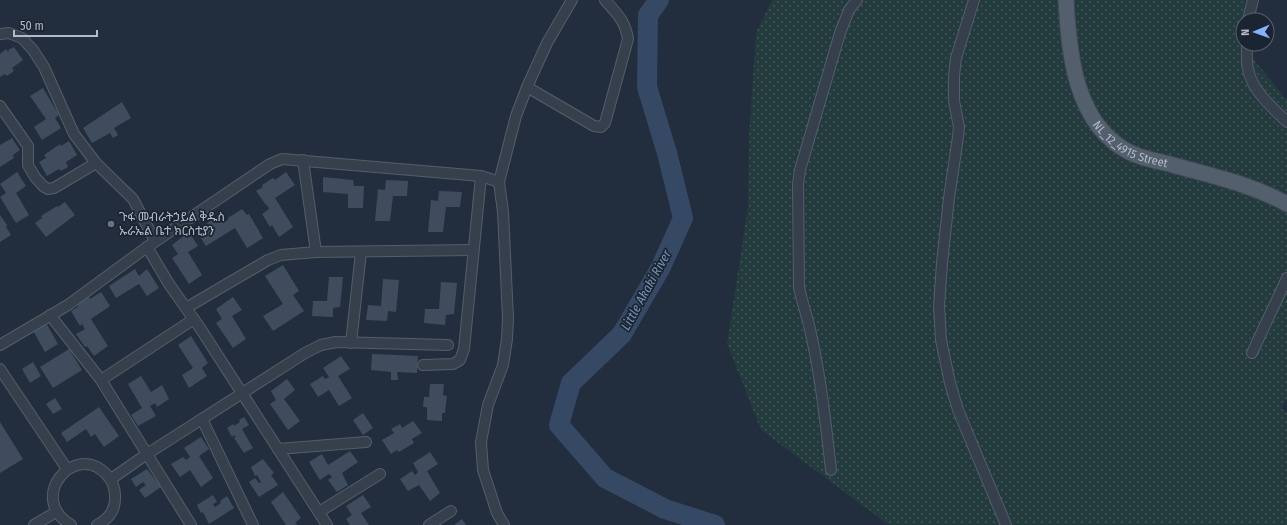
<svg xmlns="http://www.w3.org/2000/svg" width="1287" height="525" font-family="'Fira Sans Condensed','Noto Sans Ethiopic',sans-serif">
  <style>
    .park { fill: url(#park-dots) }
    .lines { fill: none; stroke-linecap: round; stroke-linejoin: round }
    .river { stroke: #354965; stroke-width: 20 }
    .building { fill: #3e4c5d }
    .minor-casing { stroke: #545e6b; stroke-width: 12 }
    .primary-casing { stroke: #3f4956; stroke-width: 17 }
    .minor { stroke: #36404d; stroke-width: 10 }
    .primary { stroke: #545f6d; stroke-width: 15 }
    .worship-dot { fill: #6b7280; stroke: #1b2532; stroke-width: 1.5 }
    .labels { text-anchor: middle; dominant-baseline: central; stroke-width: 3.5; stroke-linejoin: round; paint-order: stroke }
    .street-label { font-size: 12px; fill: #b2bbc9; stroke: #1b2532 }
    .poi-label { font-size: 12px; fill: #b2bbc9; stroke: #1b2532; text-anchor: start }
    .water-label { font-size: 13px; font-style: italic; fill: #7891b2; stroke: #1b2532 }
  </style>
  <defs>
    <pattern id="park-dots" width="8" height="8" patternUnits="userSpaceOnUse"><rect width="8" height="8" fill="#243b3e"/><path d="M2 2h.1M6 6h.1" fill="none" stroke="#415559" stroke-width="1.8" stroke-linecap="round"/></pattern>
  </defs>
  <rect width="100%" height="100%" fill="#222e3d"/>
  <!-- park -->
  <path class="park" d="M772,0h481l-18,37 52,63v298l-5,11 5,4v112h-398l-128,-95 -34,-86 21,-138 1,-69 7,-104z"/>
  <g class="lines">
    <!-- river -->
    <path class="river" d="M659,0l-11,15 -1,72 20,66 16,65 -22,49 -39,67 -51,49 -12,42 46,53 60,31 50,16"/>
  </g>
  <!-- building -->
  <g class="building">
    <path d="M14,47l9,13 -11,8 2,3 -7,5 -2,-2 -5,3v-23l6,-5 2,3 1,-1 -1,-1z"/>
    <path d="M43,88l16,27 -4,3 6,10 -19,12 -8,-13 12,-8 -16,-23z"/>
    <path d="M122,102l9,16 -17,10 4,7 -5,3 -3,-5 -18,10 -9,-15z"/>
    <path d="M12,138l8,12 -7,5 1,3 -14,9v-22z"/>
    <path d="M69,141l8,14 -11,7 2,5 -7,4 -2,-2 -12,7 -8,-14 7,-4 -2,-3 16,-11 1,2z"/>
    <path d="M17,172l9,14 -10,7 13,22 -13,8 -16,-26 6,-4 -6,-9z"/>
    <path d="M286,172l9,13 -20,13 18,29 -14,10 -7,-12 -2,2 -8,-13 7,-5 -2,-4h-1l-10,-14 7,-4 -1,-2 11,-7 2,2z"/>
    <path d="M323,177l30,3 1,6h10l-1,22h-15v-14l-25,-2z"/>
    <path d="M386,180l22,1 -1,15h-14l-3,25h-15l3,-32 7,1z"/>
    <path d="M439,191l23,1 -2,15h-14l-3,25h-15l3,-32 7,1z"/>
    <path d="M65,202l10,13 -29,22 -11,-14 7,-5 -1,-2 16,-10 1,1z"/>
    <path d="M242,209l5,6 2,-1 14,24 -16,10 -12,-20 -29,18 -9,-14 11,-7 -1,-2 12,-8 5,7 4,-2v-2z"/>
    <path d="M0,215l7,10 -1,2 5,8 -11,7z"/>
    <path d="M189,232l9,14 -10,6 14,23 -13,9 -17,-26 6,-4 -6,-9z"/>
    <path d="M283,265l16,26 -6,4 11,16 -31,20 -10,-15 20,-12 -18,-28z"/>
    <path d="M135,269l4,7 8,-7 12,19 -12,8 -8,-12 -23,14 -7,-12z"/>
    <path d="M329,277h14l-3,30 -7,1v9l-21,-1 1,-15h14z"/>
    <path d="M383,279l16,1 -3,32 -8,-1 -1,10 -21,-1 2,-15 13,1z"/>
    <path d="M441,282l16,1 -3,31 -8,1 -1,10 -21,-2 1,-14h14z"/>
    <path d="M101,292l9,14 -19,13 17,27 -14,10 -7,-10 -2,1 -9,-13 9,-5 -3,-5 -2,2 -9,-15 7,-4 -1,-3 12,-7 1,2z"/>
    <path d="M233,297l9,13 -10,6 14,23 -13,9 -17,-25 6,-4 -6,-10z"/>
    <path d="M45,321l13,23 -13,8 -13,-23z"/>
    <path d="M191,336l17,27 -6,5 5,8 -18,12 -7,-13 11,-7 -15,-23z"/>
    <path d="M69,349l13,21 -29,18 -13,-21z"/>
    <path d="M372,354l46,2 -1,17 -20,-1 1,8h-7v-8l-20,-2z"/>
    <path d="M341,356l9,13 -12,7 14,22 -13,8 -10,-16 -11,7 -8,-13 13,-8 2,3 4,-2 -6,-9z"/>
    <path d="M33,362l8,14 -11,7 -8,-14z"/>
    <path d="M141,376l10,16 11,-7 7,14 -12,8 -2,-4 -5,3 6,10 -18,10 -7,-11 11,-7 -14,-24z"/>
    <path d="M287,379l8,11 -11,9 16,22 -12,9 -18,-26 6,-4 -5,-9z"/>
    <path d="M430,384h14l-1,11 4,1 -2,17h-3v8l-15,-1v-13h-4l1,-10h5z"/>
    <path d="M55,398l7,11 -9,5 -7,-10z"/>
    <path d="M99,407l20,29 -15,11 -9,-13 -4,3 -5,-8 -19,13 -6,-9z"/>
    <path d="M363,413l10,15 -10,7 -10,-15z"/>
    <path d="M244,417l5,8 -7,4 11,19 -9,5 -10,-15 2,-1 -2,-2 -2,2 -5,-9 6,-4 1,2 6,-4 -1,-2z"/>
    <path d="M413,421l9,12 -10,6 2,4 -15,9 -2,-2 -6,4 -9,-14 12,-7 -3,-4 9,-5 2,4z"/>
    <path d="M0,422l23,37 -23,14z"/>
    <path d="M201,437l8,12 -10,7 14,22 -12,9 -11,-17 -10,7 -9,-13 12,-7 3,3 4,-3 -6,-9z"/>
    <path d="M350,451l8,11 -16,11 6,12 -11,7 -9,-12 4,-3 -3,-3 -9,6 -11,-18 13,-8 6,11z"/>
    <path d="M430,452l8,12 -11,7 13,22 -10,8 -11,-16 -11,6 -8,-12 12,-8 3,4 3,-3 -5,-9z"/>
    <path d="M263,459l11,14 -3,2 7,10 -19,12 -10,-15 6,-4 4,5 2,-1 -4,-7 -2,1 -4,-9z"/>
    <path d="M147,469l14,18 -16,11 -6,-8 7,-5 -3,-3 -7,5 -5,-8z"/>
    <path d="M283,492l18,26 -6,5 2,2h-11l-15,-23z"/>
    <path d="M213,495l4,7 -4,2 2,3 6,-4 -1,-2 7,-5 7,12 -25,16 -6,-12 -2,1 -4,-8z"/>
    <path d="M363,495l8,12 -10,6 8,12h-19l-4,-6 6,-4 -6,-9z"/>
    <path d="M462,519l4,6h-12z"/>
  </g>
  <g class="lines">
    <!-- minor casing -->
    <g class="minor-casing">
      <g id="minor">
        <path d="M974,0l-18,58 -2,18v25l5,26 -1,10 -9,61 -7,65 -3,43 2,34 9,43 8,27 48,115"/>
        <path d="M1248,20l5,-20"/>
        <path d="M0,34l9,-1 13,5 11,12 11,17 30,67 22,29 37,36 22,42"/>
        <path d="M1247,44c0,8 -1,17 1,25 4,22 24,38 39,53"/>
        <path d="M527,87l67,39 7,1 4,-4 23,-84c-3,-19 -11,-25 -23,-39"/>
        <path d="M0,106l28,40v19l7,12 8,9 5,3 6,-1 42,-25"/>
        <path d="M303,160l13,92"/>
        <path d="M147,247l22,37 31,44 127,197"/>
        <path d="M186,308l82,-48 13,-5 35,-3 157,-2"/>
        <path d="M50,315l51,65 90,145"/>
        <path d="M351,343l10,-91"/>
        <path d="M0,345l68,-40 79,-58 123,-83 12,-5 199,17 18,6"/>
        <path d="M1252,353l35,-75"/>
        <path d="M423,365l30,-1 7,-4 4,-11 17,-173"/>
        <path d="M0,369l67,100"/>
        <path d="M101,380l93,-61"/>
        <path d="M202,419l51,106"/>
        <path d="M278,449l88,-7"/>
        <path d="M831,470c-5,-45 -10,-91 -20,-136 -3,-16 -9,-31 -12,-47l-1,-103 2,-14 40,-137 9,-23 8,-10"/>
        <path d="M111,479l36,-25 158,-101 16,-8 15,-3 112,3"/>
        <path d="M319,512l61,-38"/>
        <path d="M34,525l22,-13"/>
        <path d="M71,525c-45,-27 4,-84 35,-51 6,6 9,13 9,21 1,14 -6,24 -18,30"/>
        <path d="M429,525l22,-14"/>
        <path d="M504,525l-7,-12 -14,-43 -2,-28 7,-37 15,-40 4,-26 1,-21 -5,-106 -4,-30 17,-66 11,-29 20,-44 25,-43"/>
      </g>
    </g>
    <!-- primary casing -->
    <g class="primary-casing">
      <g id="primary">
        <path id="s1" d="M1066,0c3,54 9,124 63,152 13,7 30,9 44,13 39,11 78,19 114,39"/>
      </g>
    </g>
    <!-- minor -->
    <use href="#minor" class="minor"/>
    <!-- primary -->
    <use href="#primary" class="primary"/>
  </g>
  <!-- markers -->
  <circle class="worship-dot" cx="111" cy="224" r="4"/>
  <g class="labels">
    <!-- street labels -->
    <g class="street-label">
      <text stroke="none"><textPath href="#s1" startOffset="170">NL_12_4915 Street</textPath></text>
    </g>
    <!-- poi labels -->
    <g class="poi-label">
      <text x="119" y="217">ጉፋ መብራትኃይል ቅዱስ<tspan x="119" dy="14">ኡራኤል ቤተ ክርስቲያን</tspan></text>
    </g>
    <!-- water labels -->
    <g class="water-label">
      <text transform="translate(646 290) rotate(-61)">Little Akaki River</text>
    </g>
  </g>
  <!-- north arrow -->
  <g transform="translate(1255 32) rotate(268)"><circle r="19" fill="#1b2532" stroke="#57616e"/>
  <path d="M0-3L7 15L0 10L-7 15Z" fill="#84b2fc"/>
  <text y="-6" font-size="11" font-weight="bold" text-anchor="middle" fill="#b2bbc9">N</text>
  </g>
  <!-- scale -->
  <path d="M14 30v6h83v-6" fill="none" stroke="#b2bbc9" stroke-width="2"/>
  <text x="20" y="30" font-size="12" fill="#b2bbc9" stroke="#1b2532" stroke-width="3" paint-order="stroke">50 m</text>
</svg>
